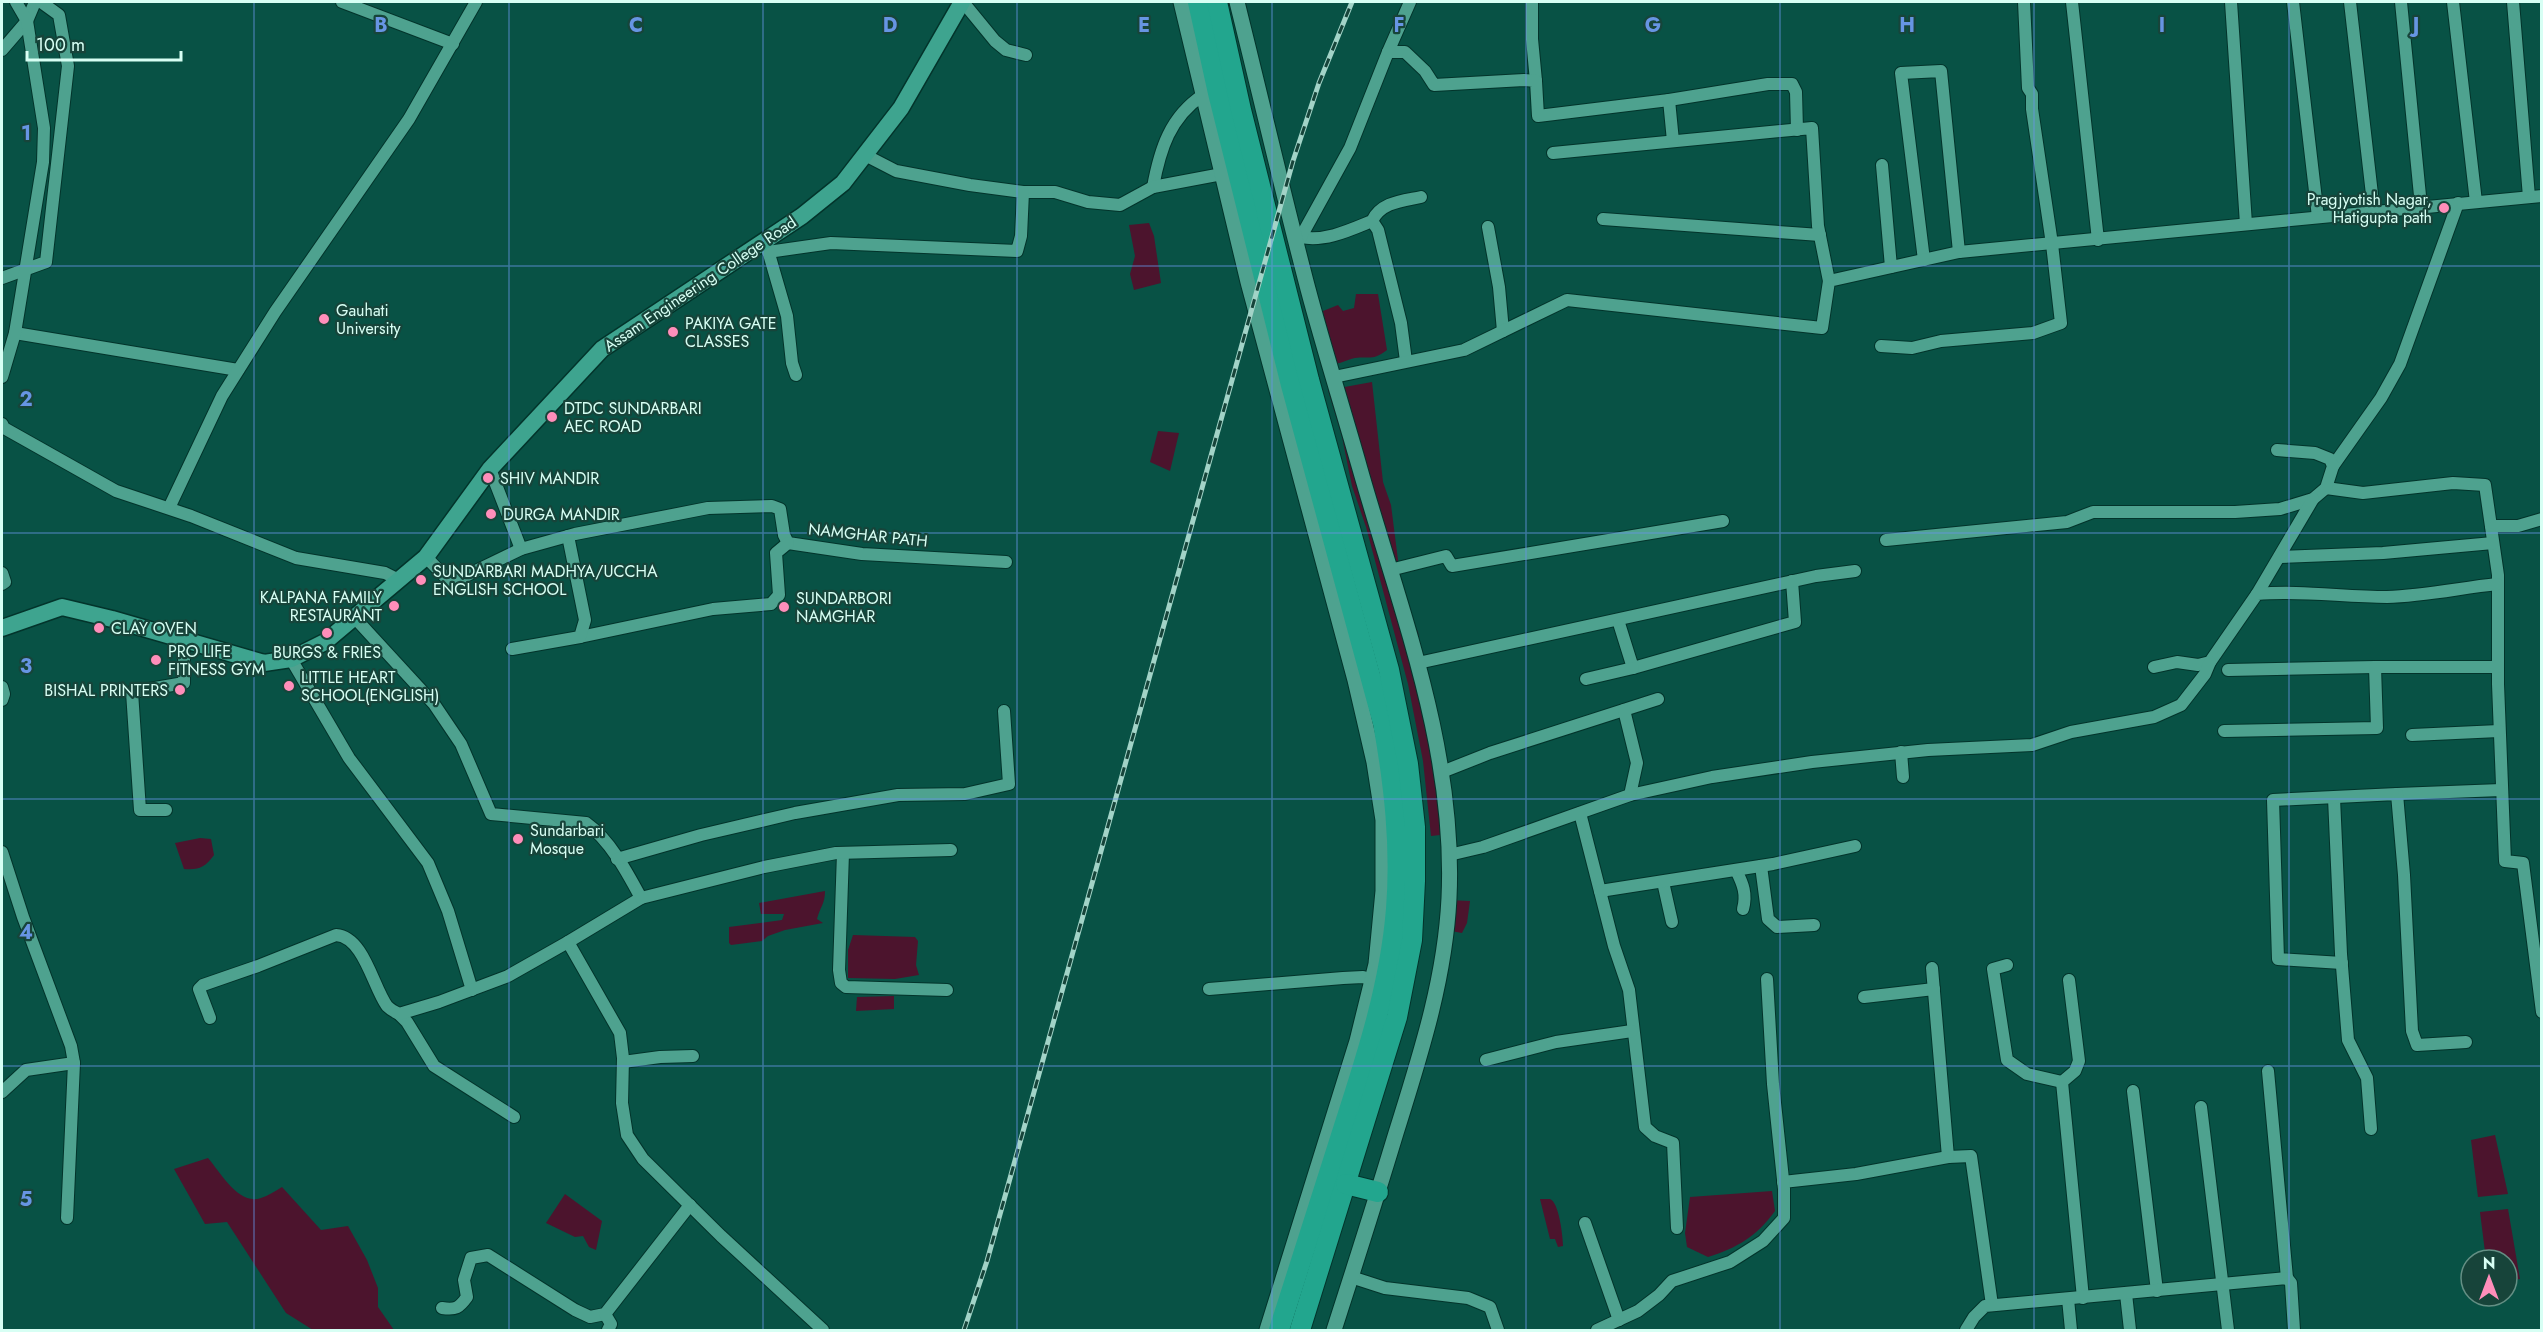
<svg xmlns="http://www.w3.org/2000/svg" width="2543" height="1332" font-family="Jost,sans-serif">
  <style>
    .water { fill: #4c142d }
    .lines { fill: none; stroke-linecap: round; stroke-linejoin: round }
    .minor-casing { stroke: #03342b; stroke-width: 14 }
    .tertiary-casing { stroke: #03342b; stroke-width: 17 }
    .secondary-casing { stroke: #03342b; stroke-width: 19 }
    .trunk-casing { stroke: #03342b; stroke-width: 22 }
    .minor { stroke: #4ea28f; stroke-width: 12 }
    .tertiary { stroke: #4ea28f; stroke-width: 15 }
    .secondary { stroke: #3ea48f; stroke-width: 16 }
    .trunk { stroke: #22a68e; stroke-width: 20 }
    .rail-casing { stroke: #a2d3c7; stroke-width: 5 }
    .rail { stroke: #17443a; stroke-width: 3; stroke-dasharray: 9; stroke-linecap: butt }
    .grid { fill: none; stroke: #6795e3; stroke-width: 1.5; stroke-opacity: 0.55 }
    .poi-dot { fill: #ff8eba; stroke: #17443a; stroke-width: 2 }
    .labels { text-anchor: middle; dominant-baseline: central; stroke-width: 4.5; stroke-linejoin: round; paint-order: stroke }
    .poi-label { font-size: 16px; fill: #d7fff4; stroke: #17443a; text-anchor: start }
    .street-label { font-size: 16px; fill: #d7fff4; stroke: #17443a }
    .grid-label { font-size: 20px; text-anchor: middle; font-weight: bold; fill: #6795e3; stroke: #17443a; stroke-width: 4.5; stroke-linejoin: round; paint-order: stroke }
  </style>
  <rect width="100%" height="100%" fill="#085245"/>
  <!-- water -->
  <g class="water">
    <path d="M1149,223l5,13 7,47 -27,7 -4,-16 5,-18 -6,-31z"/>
    <path d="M1356,294h22l9,56c-14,11 -17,6 -32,8 -9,2 -14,6 -24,6l-8,-53 15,-6 5,6 11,-3z"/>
    <path d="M1372,382l11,100 8,23 13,102 14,25 16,116 16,86 -19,2 -8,-75 -15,-77 -42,-157 -14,-41 -10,-49 -14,-47z"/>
    <path d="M1158,431l21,2 -9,38 -20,-9z"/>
    <path d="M200,838l11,1 3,16c-9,12 -14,15 -30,14l-9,-26z"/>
    <path d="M825,891c0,13 -5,16 -8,28l6,4 -38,7 -17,6 -6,5 -31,4 -2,-2v-16l53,-7 2,-6h-23l-2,-11z"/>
    <path d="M1448,900l22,1 -3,22 -5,10 -11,-2z"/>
    <path d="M853,935l62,2 3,4 -2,24 3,10 -24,4 -47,-1v-28z"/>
    <path d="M894,996v13l-38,2 1,-14z"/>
    <path d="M2495,1135l13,59 -30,3 -7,-57z"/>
    <path d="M208,1158c12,14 31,48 53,40 7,-2 14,-7 21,-11l39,43 27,-4 19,34 11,28v19l16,23h-81l-27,-17 -59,-91 -22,2 -31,-55z"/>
    <path d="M1772,1191l3,20c-18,25 -38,37 -67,46l-21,-10 -2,-14 5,-36z"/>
    <path d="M565,1194l37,27 -6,29 -7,-3 -6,-11 -8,1 -29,-14z"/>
    <path d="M1540,1199c1,0 10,0 10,0 9,3 13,38 13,47l-5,1 -3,-8h-5z"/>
    <path d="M2508,1209l12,70 -13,2v-21h-21l-6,-48z"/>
  </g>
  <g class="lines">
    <!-- minor casing -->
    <g class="minor-casing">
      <g id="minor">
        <path d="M342,2l111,42"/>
        <path d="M963,2l32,39 11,9 20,5"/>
        <path d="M1532,2v37l4,42"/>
        <path d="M2072,2l26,238"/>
        <path d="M2231,2l15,222"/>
        <path d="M2293,2l25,215"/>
        <path d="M2350,2l24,210"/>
        <path d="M2401,2l20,204"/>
        <path d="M2453,2l23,200"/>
        <path d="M2513,2l16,195"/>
        <path d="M2,50l25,-29 8,-19"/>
        <path d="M1388,52l22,-50"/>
        <path d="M1669,100l99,-16h24l4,8 1,38"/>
        <path d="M1553,153l259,-25 6,98 11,55"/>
        <path d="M1882,165l9,102"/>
        <path d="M1153,187c7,-38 17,-70 50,-92"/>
        <path d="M1023,192h32l33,10 32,3 33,-18 69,-13"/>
        <path d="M1603,219l217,16"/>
        <path d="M1372,221l6,9 23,93 5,38"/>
        <path d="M1488,227l11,60 4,44"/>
        <path d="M1301,237c24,5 49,-7 71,-16 9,-19 30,-20 49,-24"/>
        <path d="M1297,244l53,-96 38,-96h17l20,19 9,14 90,-5 12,1 2,35 131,-16 4,41"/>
        <path d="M767,247l20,69 5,47 4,12"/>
        <path d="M768,252l63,-9 186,8 4,-15 2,-44 -53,-7 -74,-14 -31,-16"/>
        <path d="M1924,260l-23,-187 40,-2 18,181"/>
        <path d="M2,278l44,-16 22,-196 -9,-51 -18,-13"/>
        <path d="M15,333l223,37"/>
        <path d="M1881,346l31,2 29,-7 92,-8 28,-10 -9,-79 -20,-135v-15l-4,-6 -4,-86"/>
        <path d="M2,377l13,-44 28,-171 1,-34 -17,-107 -11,-19"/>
        <path d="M1334,377l130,-27 103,-50 255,28 7,-47 130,-29 583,-56"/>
        <path d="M2,424l2,4 112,63 75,25 105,42 89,15 14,7"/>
        <path d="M2333,466l48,-68 19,-34 58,-161"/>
        <path d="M490,469l31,80"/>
        <path d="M2326,488l37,5 90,-10 32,2 13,90v109l7,177 18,2 19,149"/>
        <path d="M169,508l53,-112 53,-84 134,-193 67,-117"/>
        <path d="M2491,526h27l24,-7"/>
        <path d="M1886,540l181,-18 26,-10h142l45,-3 33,-10 13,-11 7,-22 -3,-7 -15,-6 -38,-3"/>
        <path d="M426,557l25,26 70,-34 54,-15 133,-26 64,-2 8,3 4,26 4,8 74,11 144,8"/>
        <path d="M2280,557l103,-4 110,-10"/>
        <path d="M1390,570l56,-14 6,10 271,-45"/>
        <path d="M2,573l3,9 -3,2"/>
        <path d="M2257,594l56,-95"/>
        <path d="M355,618l79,86 27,40 30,70 95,9c24,17 41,49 55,75l-73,44 52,91 3,25 -1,45 5,32 16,24 78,77 102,94"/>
        <path d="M1618,620l15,48 162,-46 -3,-41"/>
        <path d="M580,637l133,-28 58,-5 8,-9 -3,-42 12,-10"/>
        <path d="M512,649l68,-12 5,-17 -17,-84"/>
        <path d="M291,659l58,99 79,105 20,48 24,79"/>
        <path d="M1418,663l398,-87 39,-5"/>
        <path d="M2154,667l23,-5 21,3 12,-3 47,-68c43,-4 86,3 130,3 37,-1 73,-9 110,-13"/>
        <path d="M2228,670l147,-3"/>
        <path d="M1586,679l47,-11"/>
        <path d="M2,687l2,7 -2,6"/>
        <path d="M2224,731l153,-3 -2,-61h123"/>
        <path d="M2412,735l87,-4"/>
        <path d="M1901,752l2,25"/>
        <path d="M1442,772l48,-19 168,-54"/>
        <path d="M2397,794l104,-4"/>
        <path d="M1630,795l82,-18 100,-15 116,-12 104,-5 39,-13 83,-15 27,-12 24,-31 5,-12"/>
        <path d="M2334,798l7,156 7,86 19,38 4,51"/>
        <path d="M166,810h-26l-8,-118 52,-9v-43"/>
        <path d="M1580,813l34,133 15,44 16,137 10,9 18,7 4,85"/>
        <path d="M2,852l21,65 48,129 3,17 -7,155"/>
        <path d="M843,853l-4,117 2,13 5,4 101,3"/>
        <path d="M1449,855l34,-8 147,-52 7,-32 -13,-53"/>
        <path d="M617,859l84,-24 94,-22 103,-18 67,-1 44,-10 -5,-73"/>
        <path d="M1761,866l7,53 9,8 37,-2"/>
        <path d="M1736,870c7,14 11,24 7,39"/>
        <path d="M1663,882l9,40"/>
        <path d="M1600,891l173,-27 82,-18"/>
        <path d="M641,898l123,-31 72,-14 115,-3"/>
        <path d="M2342,963l-64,-4 -5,-159 124,-6 7,81 8,156 5,14 49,-3"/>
        <path d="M2007,965l-14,4 14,91 20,14 35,8"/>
        <path d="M2069,980l10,81 -4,10 -13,11 21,216"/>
        <path d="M1209,989l134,-11 20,-1 10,3"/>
        <path d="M1864,997l70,-8"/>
        <path d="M399,1014l8,8 27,44 80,51"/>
        <path d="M210,1018l-11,-29 4,-4 55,-19 78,-31c28,2 37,52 51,71 3,3 8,6 12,8l40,-12 69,-26 60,-34"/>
        <path d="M1486,1060l70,-18 76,-11"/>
        <path d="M623,1062l37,-5 33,-1"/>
        <path d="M2268,1071l19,207"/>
        <path d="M2133,1091l24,200"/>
        <path d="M2,1092l24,-22 48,-7"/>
        <path d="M2201,1107l27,223"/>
        <path d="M1948,1157l23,-1 21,149"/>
        <path d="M1783,1182l73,-8 92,-17 -16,-189"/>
        <path d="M1585,1223l34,97"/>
        <path d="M1351,1277l34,11 83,10 22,9 8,23"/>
        <path d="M2126,1294l4,36"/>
        <path d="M2068,1299l3,31"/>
        <path d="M442,1308c14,2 17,0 25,-11l-3,-17 7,-22 17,-3 87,55 15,7 15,-3 85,-109"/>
        <path d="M605,1314l6,10 -3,6"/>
        <path d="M1597,1330l41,-19 21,-16 13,-14 58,-19 33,-21 21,-23v-29l-11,-105 -6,-105"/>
        <path d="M1966,1330l8,-13 11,-11 302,-28 4,5 3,47"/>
      </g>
    </g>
    <!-- tertiary casing -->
    <g class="tertiary-casing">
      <g id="tertiary">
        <path d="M1181,2l67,280 107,398 19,82 9,58v71l-7,73 -19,77 -90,289"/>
        <path d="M1237,2c24,96 46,192 71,287 16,60 35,120 52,180 40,141 96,280 89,429 -4,82 -29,158 -53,235 -20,66 -41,132 -62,197"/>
      </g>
    </g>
    <!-- secondary casing -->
    <g class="secondary-casing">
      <path id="secondary" d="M2,628l60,-21 50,12 152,44 27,-4 34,-17 101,-85 64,-88 112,-120 200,-133 41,-33 58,-75 61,-106"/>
    </g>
    <!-- trunk casing -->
    <g class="trunk-casing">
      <g id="trunk">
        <path d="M1198,2l20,91 73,292 92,338c11,62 18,123 13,186 -6,75 -29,146 -52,217 -22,68 -44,136 -65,204"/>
        <path d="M1217,2l24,108 68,270 80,290 19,94 7,63v54l-3,59 -15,77 -97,313"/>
        <path d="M1346,1184l32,8"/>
      </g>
    </g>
    <!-- minor -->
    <use href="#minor" class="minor"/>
    <!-- tertiary -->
    <use href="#tertiary" class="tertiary"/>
    <!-- secondary -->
    <use href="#secondary" class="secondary"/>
    <!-- trunk -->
    <use href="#trunk" class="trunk"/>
    <!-- rail casing -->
    <g class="rail-casing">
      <path id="rail" d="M964,1330l23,-69 306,-1100 26,-78 33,-81"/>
    </g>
    <!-- rail -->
    <use href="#rail" class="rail"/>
  </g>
  <!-- grid -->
  <path class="grid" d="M254,2v1328M509,2v1328M763,2v1328M1017,2v1328M1272,2v1328M1526,2v1328M1780,2v1328M2034,2v1328M2289,2v1328M2,266h2540M2,533h2540M2,799h2540M2,1066h2540"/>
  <!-- markers -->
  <g class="poi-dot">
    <circle cx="2444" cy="208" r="6"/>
    <circle cx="324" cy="319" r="6"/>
    <circle cx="673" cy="332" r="6"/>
    <circle cx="552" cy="417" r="6"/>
    <circle cx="488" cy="478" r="6"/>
    <circle cx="491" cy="514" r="6"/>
    <circle cx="421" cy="580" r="6"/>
    <circle cx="394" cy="606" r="6"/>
    <circle cx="784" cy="607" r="6"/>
    <circle cx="99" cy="628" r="6"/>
    <circle cx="327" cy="633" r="6"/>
    <circle cx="156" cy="660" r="6"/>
    <circle cx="289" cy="686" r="6"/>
    <circle cx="180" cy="690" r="6"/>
    <circle cx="518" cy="839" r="6"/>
  </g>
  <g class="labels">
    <!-- poi labels -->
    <g class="poi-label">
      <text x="2432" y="199" text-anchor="end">Pragjyotish Nagar,<tspan x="2432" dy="18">Hatigupta path</tspan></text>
      <text x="336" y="310">Gauhati<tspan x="336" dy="18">University</tspan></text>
      <text x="685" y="323">PAKIYA GATE<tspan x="685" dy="18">CLASSES</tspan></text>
      <text x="564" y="408">DTDC SUNDARBARI<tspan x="564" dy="18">AEC ROAD</tspan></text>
      <text x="500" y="478">SHIV MANDIR</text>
      <text x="503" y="514">DURGA MANDIR</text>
      <text x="433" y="571">SUNDARBARI MADHYA/UCCHA<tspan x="433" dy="18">ENGLISH SCHOOL</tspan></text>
      <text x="382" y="597" text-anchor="end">KALPANA FAMILY<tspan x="382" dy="18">RESTAURANT</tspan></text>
      <text x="796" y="598">SUNDARBORI<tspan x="796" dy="18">NAMGHAR</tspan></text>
      <text x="111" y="628">CLAY OVEN</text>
      <text x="168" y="651">PRO LIFE<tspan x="168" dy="18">FITNESS GYM</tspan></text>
      <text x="327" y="652" text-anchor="middle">BURGS &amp; FRIES</text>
      <text x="301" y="677">LITTLE HEART<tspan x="301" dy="18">SCHOOL(ENGLISH)</tspan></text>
      <text x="168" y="690" text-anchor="end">BISHAL PRINTERS</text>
      <text x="530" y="830">Sundarbari<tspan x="530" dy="18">Mosque</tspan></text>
    </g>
    <!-- street labels -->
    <g class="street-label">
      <text transform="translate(700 284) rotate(-34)">Assam Engineering College Road</text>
      <text transform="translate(868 535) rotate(6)">NAMGHAR PATH</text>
    </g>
  </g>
  <g class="grid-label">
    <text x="381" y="32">B</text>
    <text x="636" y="32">C</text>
    <text x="890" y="32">D</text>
    <text x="1144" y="32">E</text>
    <text x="1399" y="32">F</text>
    <text x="1653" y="32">G</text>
    <text x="1907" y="32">H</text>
    <text x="2162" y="32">I</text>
    <text x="2416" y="32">J</text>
    <text x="26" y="140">1</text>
    <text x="26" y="406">2</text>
    <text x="26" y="673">3</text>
    <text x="26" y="939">4</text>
    <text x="26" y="1206">5</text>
  </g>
  <!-- border -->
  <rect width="2543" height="1332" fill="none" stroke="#d7fff4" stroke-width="6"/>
  <!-- north arrow -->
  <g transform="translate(2489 1278)"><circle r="28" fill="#17443a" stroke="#648f84" stroke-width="1.5"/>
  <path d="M0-4.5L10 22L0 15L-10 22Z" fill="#ff8eba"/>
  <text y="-9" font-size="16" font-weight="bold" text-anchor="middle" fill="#d7fff4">N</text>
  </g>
  <!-- scale -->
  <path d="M27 51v9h154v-9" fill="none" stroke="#d7fff4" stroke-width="3"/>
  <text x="36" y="51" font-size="18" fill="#d7fff4" stroke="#17443a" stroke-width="4.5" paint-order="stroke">100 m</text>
</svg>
